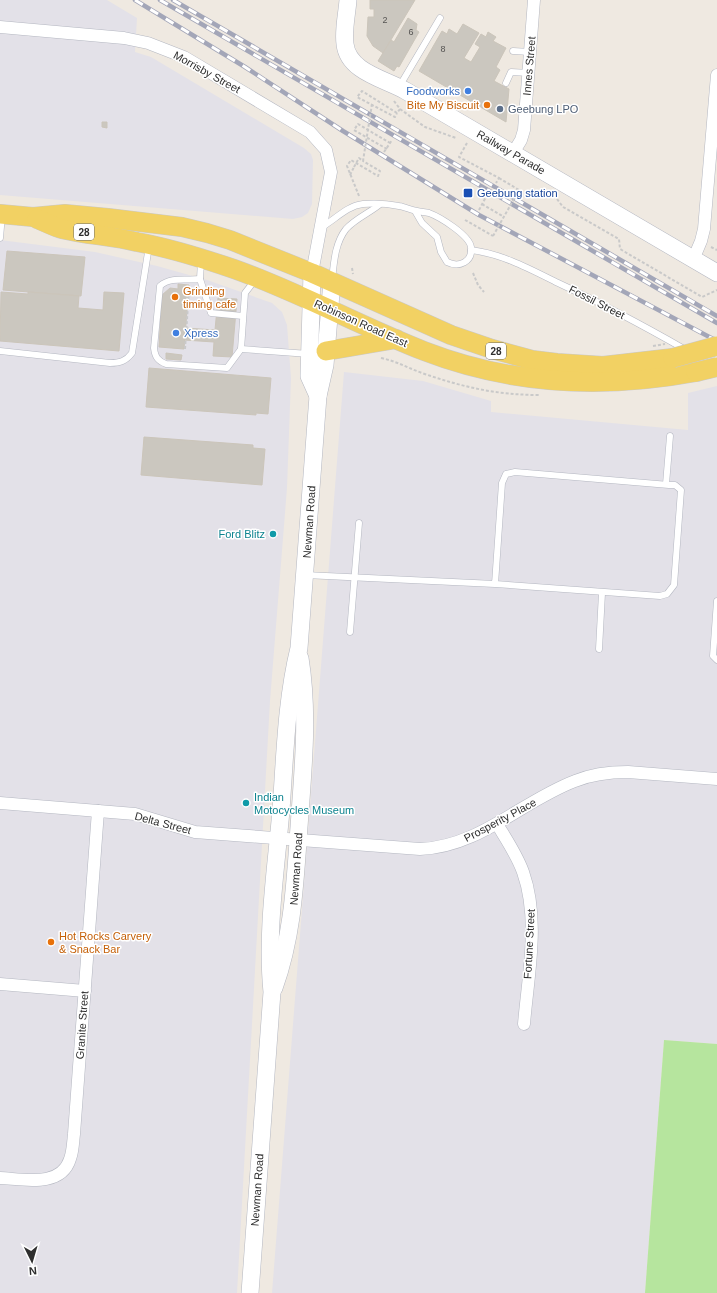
<svg xmlns="http://www.w3.org/2000/svg" width="717" height="1293" font-family="Arial,sans-serif">
  <style>
    .industrial { fill: #e3e1e8 }
    .green { fill: #b6e59e }
    .building { fill: #cbc7bf; stroke: #cbc5ba }
    .lines { fill: none; stroke-linecap: round; stroke-linejoin: round }
    .lane-casing { stroke: #b4b7c1; stroke-width: 7 }
    .street-casing { stroke: #b4b7c1; stroke-width: 13 }
    .secondary-casing { stroke: #b4b7c1; stroke-width: 18 }
    .primary-casing { stroke: #c9c9c9; stroke-width: 20 }
    .path { stroke: #c9c9c9; stroke-width: 2; stroke-dasharray: 3 2; stroke-linecap: butt }
    .lane { stroke: #fff; stroke-width: 6 }
    .street { stroke: #fff; stroke-width: 12 }
    .secondary { stroke: #fff; stroke-width: 17 }
    .primary { stroke: #f2d163; stroke-width: 19 }
    .rail-casing { stroke: #a3a6b8; stroke-width: 4.5 }
    .rail { stroke: #fff; stroke-width: 3; stroke-dasharray: 9; stroke-linecap: butt }
    .primary-bridge-casing { stroke: #c9c9c9; stroke-width: 20; stroke-linecap: butt }
    .path-bridge { stroke: #c9c9c9; stroke-width: 2; stroke-dasharray: 3 2; stroke-linecap: butt }
    .primary-bridge { stroke: #f2d163; stroke-width: 19 }
    .shop-dot { fill: #3f7fe0; stroke: #fff; stroke-width: 1.5 }
    .food-dot { fill: #e8710a; stroke: #fff; stroke-width: 1.5 }
    .service-dot { fill: #5c6f8a; stroke: #fff; stroke-width: 1.5 }
    .transit-dot { fill: #1a4fb4; stroke: #fff; stroke-width: 1.5 }
    .culture-dot { fill: #0f9aa8; stroke: #fff; stroke-width: 1.5 }
    .labels { text-anchor: middle; dominant-baseline: central; stroke-width: 3; stroke-linejoin: round; paint-order: stroke }
    .number-label { font-size: 9px; fill: #555452 }
    .shield { fill: #fff; stroke: #6d6d6d; stroke-width: 1 }
    .shield-label { font-size: 10px; font-weight: bold; fill: #2e2e2e }
    .street-label { font-size: 11px; fill: #2e2e2e; stroke: #fff }
    .shop-label { font-size: 11px; fill: #366cbe; stroke: #fff; text-anchor: end }
    .food-label { font-size: 11px; fill: #c56008; stroke: #fff; text-anchor: start }
    .service-label { font-size: 11px; fill: #4e5e75; stroke: #fff; text-anchor: start }
    .transit-label { font-size: 11px; fill: #164399; stroke: #fff; text-anchor: start }
    .culture-label { font-size: 11px; fill: #0d838f; stroke: #fff; text-anchor: end }
  </style>
  <rect width="100%" height="100%" fill="#efe9e1"/>
  <!-- industrial -->
  <g class="industrial">
    <path d="M0,0h107l30,18 -2,34 16,5 153,91 7,6 2,6 -1,44 -4,9 -6,4 -9,2 -293,-24z"/>
    <path d="M0,240l95,12 62,14 50,14 65,23 10,9 5,13 4,53 -4,110 -17,213 -33,592h-237z"/>
    <path d="M344,372l79,9 68,20v11l197,18v-37l29,-7v658l-53,-4 -19,253h-373z"/>
  </g>
  <!-- green -->
  <path class="green" d="M664,1040l53,4v249h-72z"/>
  <!-- building -->
  <g class="building">
    <path d="M370,0h45l-32,53 -10,-7 -6,-10 1,-19h6v-8h-4z"/>
    <path d="M408,18l9,6 -1,6 3,2 -20,35 -2,-1 -3,5 -16,-10 13,-21 3,2z"/>
    <path d="M463,24l16,9 -15,25 7,4 9,-15 -5,-3 6,-10 5,3 2,-5 8,5 -3,4 13,7 -10,19 4,3 -6,11 15,8 -3,33 -87,-51 23,-40 5,3 2,-5 8,5z"/>
    <path d="M102,122h5v6l-5,-1z"/>
    <path d="M7,251l78,6 -4,39 -78,-6z"/>
    <path d="M178,284l11,1 -5,64 -25,-2 3,-52 8,-7 8,1z"/>
    <path d="M1,292l27,2v-2l51,4 -1,12 25,2 1,-18 20,1 -5,58 -119,-10z"/>
    <path d="M218,298l19,1 -5,58 -19,-1 1,-14 -30,-2 1,-12 30,2z"/>
    <path d="M166,353l16,2 -1,5 -15,-1z"/>
    <path d="M149,368l122,10 -3,36 -12,-1v2l-110,-8z"/>
    <path d="M144,437l109,8v3l12,1 -3,36 -121,-10z"/>
  </g>
  <g class="lines">
    <!-- lane casing -->
    <g class="lane-casing">
      <g id="lane">
        <path d="M513,51l17,1"/>
        <path d="M506,83l5,-11 18,1"/>
        <path d="M399,87l41,-69"/>
        <path d="M320,228c14,-7 26,-22 43,-24 11,-1 26,0 36,2 6,1 12,4 18,5 4,1 8,1 12,2 11,4 40,22 42,34 2,15 -12,21 -24,15l-6,-10 -4,-15 -15,-14 -7,-12"/>
        <path d="M0,238l2,-23"/>
        <path d="M471,250c31,4 57,18 85,32 45,21 88,44 130,68"/>
        <path d="M201,261l-1,18 11,34 32,3"/>
        <path d="M200,279c-13,2 -29,-3 -40,7l-6,62c1,9 4,13 12,16l61,4 14,-19 4,-56 10,-13"/>
        <path d="M332,280c2,-18 3,-37 14,-51 9,-10 23,-16 33,-24"/>
        <path d="M241,349l68,5"/>
        <path d="M0,351l110,12c10,0 16,-2 22,-10l17,-107"/>
        <path d="M666,484l4,-48"/>
        <path d="M305,575l190,9 165,12 7,-2 7,-9 7,-95 -6,-5h-6l-154,-13 -9,2 -4,9 -7,101"/>
        <path d="M717,601l-4,55 4,4"/>
        <path d="M350,632l9,-109"/>
        <path d="M599,649l3,-56"/>
      </g>
    </g>
    <!-- street casing -->
    <g class="street-casing">
      <g id="street">
        <path d="M0,27l124,11 24,5 36,14 126,75 16,18 5,22 -19,101"/>
        <path d="M513,153l8,-13 3,-10 10,-130"/>
        <path d="M693,260l8,-19 3,-12 13,-154"/>
        <path d="M0,803l135,11 60,18 225,17c59,-2 102,-48 155,-68 17,-7 35,-9 53,-9l89,7"/>
        <path d="M497,824c9,15 20,31 26,48 17,48 5,103 1,152"/>
        <path d="M0,984l85,7"/>
        <path d="M0,1178c23,1 61,10 70,-19 3,-8 3,-17 4,-25l24,-323"/>
      </g>
    </g>
    <!-- secondary casing -->
    <g class="secondary-casing">
      <g id="secondary">
        <path d="M348,0c-1,14 -5,30 -3,44 3,28 40,35 61,47l311,182"/>
        <path d="M312,273l-3,103 9,20"/>
        <path d="M274,988c19,-53 21,-105 25,-161 4,-57 10,-113 1,-169"/>
        <path d="M250,1293l22,-301c-6,-60 4,-122 9,-182 4,-54 5,-109 18,-162l19,-252 7,-31 7,-84"/>
      </g>
    </g>
    <!-- primary casing -->
    <g class="primary-casing">
      <g id="primary">
        <path d="M0,214l33,3 32,-3 43,4 74,9 25,6 23,7 82,33 139,62 41,14 40,11 25,3 46,3 70,-8"/>
        <path d="M37,219c8,3 17,8 25,10 25,6 51,7 75,13 33,6 65,16 97,27 65,23 126,57 190,82 88,34 181,38 272,21"/>
        <path d="M326,351l70,-12"/>
      </g>
    </g>
    <!-- path -->
    <g class="path">
      <path d="M394,101l6,8 -3,4 -35,-22 -5,6 38,20 2,-4"/>
      <path d="M400,109l25,18 31,11"/>
      <path d="M467,143l-8,14 40,21 -3,5"/>
      <path d="M387,149l-33,-19 4,-6 32,19"/>
      <path d="M384,152l8,-12"/>
      <path d="M350,175l4,-8"/>
      <path d="M499,178l20,12"/>
      <path d="M554,195l9,12 56,32 1,10 82,48 15,-7"/>
      <path d="M359,196l-12,-30 4,-6 27,16 2,-5 -17,-10"/>
      <path d="M482,204l22,13"/>
      <path d="M479,210l8,-15"/>
      <path d="M465,220l28,16"/>
      <path d="M711,247l6,3"/>
      <path d="M352,268l1,6"/>
      <path d="M473,273l5,12 6,7"/>
      <path d="M185,349l4,-59"/>
      <path d="M381,358c15,3 27,10 41,15 40,14 75,22 117,22"/>
    </g>
    <!-- lane -->
    <use href="#lane" class="lane"/>
    <!-- street -->
    <use href="#street" class="street"/>
    <!-- secondary -->
    <use href="#secondary" class="secondary"/>
    <!-- primary -->
    <use href="#primary" class="primary"/>
    <!-- rail casing -->
    <g class="rail-casing">
      <g id="rail">
        <path d="M135,0l110,67 98,64 136,84 238,126"/>
        <path d="M160,0l557,323"/>
        <path d="M173,0l544,316"/>
      </g>
    </g>
    <!-- rail -->
    <use href="#rail" class="rail"/>
    <!-- primary-bridge casing -->
    <g class="primary-bridge-casing">
      <g id="primary-bridge">
        <path d="M673,358l44,-12"/>
        <path d="M696,372l21,-5"/>
      </g>
    </g>
    <!-- path-bridge -->
    <g class="path-bridge">
      <path d="M354,167l5,-9 4,3 9,-57"/>
      <path d="M493,236l26,-46"/>
      <path d="M653,346l12,-2"/>
    </g>
    <!-- primary-bridge -->
    <use href="#primary-bridge" class="primary-bridge"/>
  </g>
  <!-- markers -->
  <g class="shop-dot">
    <circle cx="468" cy="91" r="4"/>
    <circle cx="176" cy="333" r="4"/>
  </g>
  <g class="food-dot">
    <circle cx="487" cy="105" r="4"/>
    <circle cx="175" cy="297" r="4"/>
    <circle cx="51" cy="942" r="4"/>
  </g>
  <circle class="service-dot" cx="500" cy="109" r="4"/>
  <rect class="transit-dot" x="463" y="188" width="10" height="10" rx="2"/>
  <g class="culture-dot">
    <circle cx="273" cy="534" r="4"/>
    <circle cx="246" cy="803" r="4"/>
  </g>
  <g class="labels">
    <!-- number labels -->
    <g class="number-label">
      <text x="385" y="20">2</text>
      <text x="411" y="32">6</text>
      <text x="443" y="49">8</text>
    </g>
    <!-- shield labels -->
    <g class="shield">
      <rect x="74" y="224" width="20" height="16" rx="3"/>
      <rect x="486" y="343" width="20" height="16" rx="3"/>
    </g>
    <g class="shield-label">
      <text x="84" y="232">28</text>
      <text x="496" y="351">28</text>
    </g>
    <!-- street labels -->
    <g class="street-label">
      <text transform="translate(529 66) rotate(-85)">Innes Street</text>
      <text transform="translate(207 72) rotate(29)">Morrisby Street</text>
      <text transform="translate(511 152) rotate(30)">Railway Parade</text>
      <text transform="translate(597 302) rotate(27)">Fossil Street</text>
      <text transform="translate(361 323) rotate(24)">Robinson Road East</text>
      <text transform="translate(309 522) rotate(-86)">Newman Road</text>
      <text transform="translate(500 820) rotate(-28)">Prosperity Place</text>
      <text transform="translate(163 823) rotate(15)">Delta Street</text>
      <text transform="translate(296 869) rotate(-86)">Newman Road</text>
      <text transform="translate(529 944) rotate(-87)">Fortune Street</text>
      <text transform="translate(82 1025) rotate(-86)">Granite Street</text>
      <text transform="translate(257 1190) rotate(-86)">Newman Road</text>
    </g>
    <!-- shop labels -->
    <g class="shop-label">
      <text x="460" y="91">Foodworks</text>
      <text x="184" y="333" text-anchor="start">Xpress</text>
    </g>
    <!-- food labels -->
    <g class="food-label">
      <text x="479" y="105" text-anchor="end">Bite My Biscuit</text>
      <text x="183" y="291">Grinding<tspan x="183" dy="13">timing cafe</tspan></text>
      <text x="59" y="936">Hot Rocks Carvery<tspan x="59" dy="13">&amp; Snack Bar</tspan></text>
    </g>
    <!-- service labels -->
    <g class="service-label">
      <text x="508" y="109">Geebung LPO</text>
    </g>
    <!-- transit labels -->
    <g class="transit-label">
      <text x="477" y="193">Geebung station</text>
    </g>
    <!-- culture labels -->
    <g class="culture-label">
      <text x="265" y="534">Ford Blitz</text>
      <text x="254" y="797" text-anchor="start">Indian<tspan x="254" dy="13">Motocycles Museum</tspan></text>
    </g>
  </g>
  <!-- north arrow -->
  <g transform="translate(32 1261) rotate(175)" stroke="#ffffff" stroke-width="3" paint-order="stroke">
  <path d="M0-3L7 15L0 10L-7 15Z" fill="#2e2e2e"/>
  <text y="-6" font-size="11" font-weight="bold" text-anchor="middle" fill="#2e2e2e">N</text>
  </g>
</svg>
